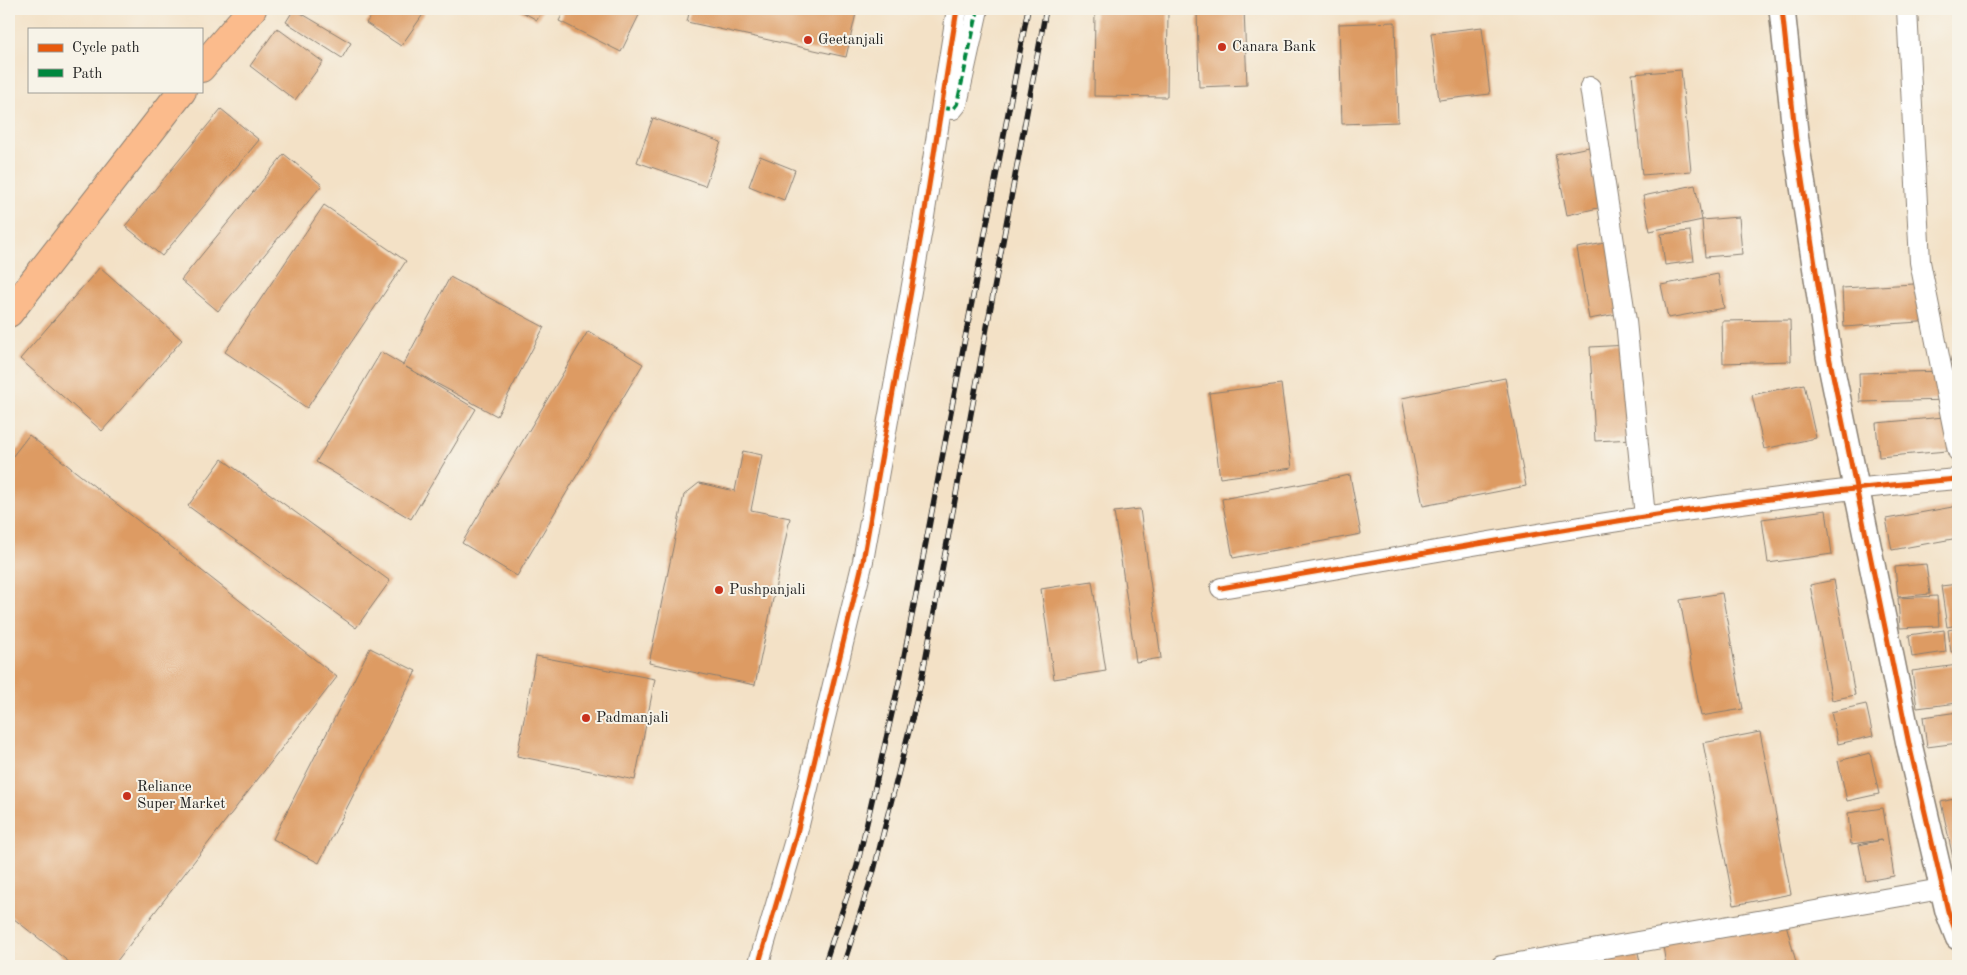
<svg xmlns="http://www.w3.org/2000/svg" width="1967" height="975" font-family="'Old Standard TT',serif">
  <style>
    .building { fill: #dd9b64 }
    .lines { fill: none; stroke-linecap: round; stroke-linejoin: round }
    .minor-casing { stroke: #887e71; stroke-width: 22 }
    .tertiary-casing { stroke: #887e71; stroke-width: 28 }
    .primary-casing { stroke: #887e71; stroke-width: 30 }
    .minor { stroke: #fff; stroke-width: 20 }
    .tertiary { stroke: #fff; stroke-width: 25 }
    .primary { stroke: #fbbb8c; stroke-width: 28 }
    .rail-casing { stroke: #1c1c1c; stroke-width: 5.5 }
    .rail { stroke: #f7f3e8; stroke-width: 4; stroke-dasharray: 11; stroke-linecap: butt }
    .quiet { stroke: #00873e; stroke-width: 4; stroke-dasharray: 8 4; stroke-linecap: butt }
    .cycleway-casing { stroke: #f7f3e8; stroke-width: 8 }
    .cycleway { stroke: #e8590c; stroke-width: 5 }
    .poi-dot { fill: #c8321e; stroke: #f7f3e8; stroke-width: 2 }
    .labels { text-anchor: middle; dominant-baseline: central; stroke-width: 4; stroke-linejoin: round; paint-order: stroke }
    .poi-label { font-size: 15px; fill: #1c1c1c; stroke: #f7f3e8; text-anchor: start }
  </style>
  <rect width="100%" height="100%" fill="#f7f3e8"/>
  <filter id="ink" filterUnits="userSpaceOnUse"><feTurbulence type="fractalNoise" baseFrequency=".02" numOctaves="2"/><feDisplacementMap in="SourceGraphic" scale="10" xChannelSelector="R" yChannelSelector="G"/><feConvolveMatrix kernelMatrix="1 2 1 2 8 2 1 2 1" color-interpolation-filters="sRGB"/></filter>
  <filter id="wash" filterUnits="userSpaceOnUse"><feTurbulence type="fractalNoise" baseFrequency=".0096" numOctaves="4" result="noise"/><feDisplacementMap in="SourceGraphic" scale="20" xChannelSelector="R" yChannelSelector="G"/><feGaussianBlur stdDeviation="1.12" result="paint"/><feColorMatrix in="noise" values="0 0 0 0 0 0 0 0 0 0 0 0 0 0 0 0 0 1.4 0 .05"/><feComposite in="paint" operator="in"/></filter>
  <g filter="url(#wash)">
    <rect width="100%" height="100%" fill="#f3e1c6"/>
    <g id="blocks">
      <!-- building -->
      <g class="building">
        <path d="M294,9l57,34 -9,15 -56,-36z"/>
        <path d="M376,9h42l6,4 -23,33 -35,-23z"/>
        <path d="M517,9h26l-6,11z"/>
        <path d="M565,9h77l-21,43 -62,-31z"/>
        <path d="M690,9h167l-11,48 -159,-35z"/>
        <path d="M1095,9h73l-1,88 -73,-1z"/>
        <path d="M1244,9l3,76 -48,2 -2,-77z"/>
        <path d="M1395,22l3,100 -56,2 -3,-100z"/>
        <path d="M1482,27l8,67 -51,6 -8,-67z"/>
        <path d="M277,28l46,34 -28,38 -45,-34z"/>
        <path d="M1954,68h4v36h-1z"/>
        <path d="M1681,70l10,101 -49,4 -10,-101z"/>
        <path d="M221,109l38,31 -97,116 -37,-30z"/>
        <path d="M653,118l68,24 -16,44 -68,-24z"/>
        <path d="M1594,146l13,60 -40,9 -12,-61z"/>
        <path d="M284,154l38,31 -104,126 -37,-31z"/>
        <path d="M760,156l35,14 -11,30 -35,-14z"/>
        <path d="M1695,185l7,35 -52,11 -7,-35z"/>
        <path d="M324,205l82,56 -99,147 -82,-56z"/>
        <path d="M1739,217l3,37 -37,3 -3,-37z"/>
        <path d="M1690,231l4,30 -29,4 -4,-31z"/>
        <path d="M1610,242l13,71 -34,6 -12,-71z"/>
        <path d="M100,267l82,73 -80,91 -82,-72z"/>
        <path d="M1718,274l6,34 -56,10 -7,-33z"/>
        <path d="M450,277l94,50 -47,89 -91,-49 70,42 -65,110 -95,-57 65,-110 22,13z"/>
        <path d="M1932,283l2,38 -90,6 -2,-39z"/>
        <path d="M1790,320l1,41 -68,2 -1,-42z"/>
        <path d="M588,331l55,33 -126,212 -55,-33z"/>
        <path d="M1628,345l5,94 -38,2 -5,-94z"/>
        <path d="M1952,371l1,29 -93,2 -1,-29z"/>
        <path d="M1505,378l21,108 -103,20 -21,-108z"/>
        <path d="M1281,384l11,84 -72,10 -11,-85z"/>
        <path d="M1804,384l12,54 -52,11 -12,-54z"/>
        <path d="M1956,416l2,34 -79,7 -3,-34z"/>
        <path d="M29,435l308,242 -224,289h-39l-65,-51v-454z"/>
        <path d="M743,451l19,4 -11,55 39,8 -35,167 -106,-22 35,-168 15,-12 36,8z"/>
        <path d="M222,459l168,122 -34,47 -168,-122z"/>
        <path d="M1350,475l11,59 -128,24 -11,-59z"/>
        <path d="M1958,506v32l-66,12 -6,-31z"/>
        <path d="M1140,509l21,149 -25,4 -22,-150z"/>
        <path d="M1826,510l6,44 -64,9 -6,-44z"/>
        <path d="M1926,564l4,30 -32,3 -3,-30z"/>
        <path d="M1834,580l21,115 -23,5 -22,-115z"/>
        <path d="M1092,581l14,90 -52,8 -13,-90z"/>
        <path d="M1958,584v41l-11,2 -6,-41z"/>
        <path d="M1722,593l21,116 -42,7 -21,-116z"/>
        <path d="M1937,596l2,30 -39,2 -2,-30z"/>
        <path d="M1958,628v23l-7,1 -3,-22z"/>
        <path d="M1944,630l2,22 -34,5 -3,-22z"/>
        <path d="M370,648l46,23 -97,192 -46,-24z"/>
        <path d="M536,656l119,23 -20,101 -118,-24z"/>
        <path d="M1958,665v38l-41,5 -5,-37z"/>
        <path d="M1866,704l7,32 -35,8 -7,-32z"/>
        <path d="M1958,712v31l-31,4 -4,-30z"/>
        <path d="M1760,732l31,162 -57,11 -31,-162z"/>
        <path d="M1870,753l9,41 -32,7 -9,-40z"/>
        <path d="M1958,798v59l-5,1 -12,-56z"/>
        <path d="M1883,808l11,68 -28,5 -7,-36 23,-5 -31,4 -3,-31z"/>
        <path d="M1786,924l11,42h-131l-4,-27z"/>
        <path d="M1636,944l5,22h-116z"/>
      </g>
    </g>
  </g>
  <g filter="url(#ink)">
    <use href="#blocks" fill-opacity="0" stroke="#887e71" stroke-width="1"/>
    <g class="lines">
      <!-- minor casing -->
      <g class="minor-casing">
        <g id="minor">
          <path d="M1907,9l13,253 38,189"/>
          <path d="M1590,87l36,234 19,196"/>
          <path d="M942,108l11,1 4,-5 21,-95"/>
          <path d="M1221,588c245,-41 490,-89 737,-109"/>
          <path d="M758,966l39,-133 66,-272 59,-332 35,-220"/>
          <path d="M1501,966l457,-80"/>
        </g>
      </g>
      <!-- tertiary casing -->
      <g class="tertiary-casing">
        <path id="tertiary" d="M1782,9l14,132 33,215 80,388 39,167 10,26"/>
      </g>
      <!-- primary casing -->
      <g class="primary-casing">
        <g id="primary">
          <path d="M201,68l51,-59"/>
          <path d="M9,313l173,-222"/>
        </g>
      </g>
      <!-- minor -->
      <use href="#minor" class="minor"/>
      <!-- tertiary -->
      <use href="#tertiary" class="tertiary"/>
      <!-- primary -->
      <use href="#primary" class="primary"/>
      <!-- rail casing -->
      <g class="rail-casing">
        <g id="rail">
          <path d="M824,966l33,-100 43,-188 128,-669"/>
          <path d="M843,966l31,-96 47,-187 125,-674"/>
        </g>
      </g>
      <!-- rail -->
      <use href="#rail" class="rail"/>
      <!-- quiet -->
      <path class="quiet" d="M942,108l11,1 4,-5 21,-95"/>
      <!-- cycleway casing -->
      <g class="cycleway-casing">
        <g id="cycleway">
          <path d="M1782,9l14,132 33,215 80,388 39,167 10,26"/>
          <path d="M1221,588c245,-41 490,-89 737,-109"/>
          <path d="M758,966l39,-133 66,-272 59,-332 35,-220"/>
        </g>
      </g>
      <!-- cycleway -->
      <use href="#cycleway" class="cycleway"/>
    </g>
  </g>
  <!-- markers -->
  <g class="poi-dot">
    <circle cx="808" cy="40" r="5"/>
    <circle cx="1222" cy="47" r="5"/>
    <circle cx="719" cy="590" r="5"/>
    <circle cx="586" cy="718" r="5"/>
    <circle cx="127" cy="796" r="5"/>
  </g>
  <g class="labels">
    <!-- poi labels -->
    <g class="poi-label">
      <text x="818" y="40">Geetanjali</text>
      <text x="1232" y="47">Canara Bank</text>
      <text x="729" y="590">Pushpanjali</text>
      <text x="596" y="718">Padmanjali</text>
      <text x="137" y="787">Reliance<tspan x="137" dy="17">Super Market</tspan></text>
    </g>
  </g>
  <!-- margin -->
  <rect width="1967" height="975" fill="none" stroke="#f7f3e8" stroke-width="30"/>
  <!-- legend -->
  <rect x="28" y="28" width="175" height="65" fill="#f7f3e8" stroke="#9f9d96"/>
  <rect x="38" y="44" width="25" height="8" fill="#e8590c" stroke="#9f9d96"/>
  <text x="72" y="52" font-size="15" fill="#1c1c1c">Cycle path</text>
  <rect x="38" y="69" width="25" height="8" fill="#00873e" stroke="#9f9d96"/>
  <text x="72" y="78" font-size="15" fill="#1c1c1c">Path</text>
</svg>
